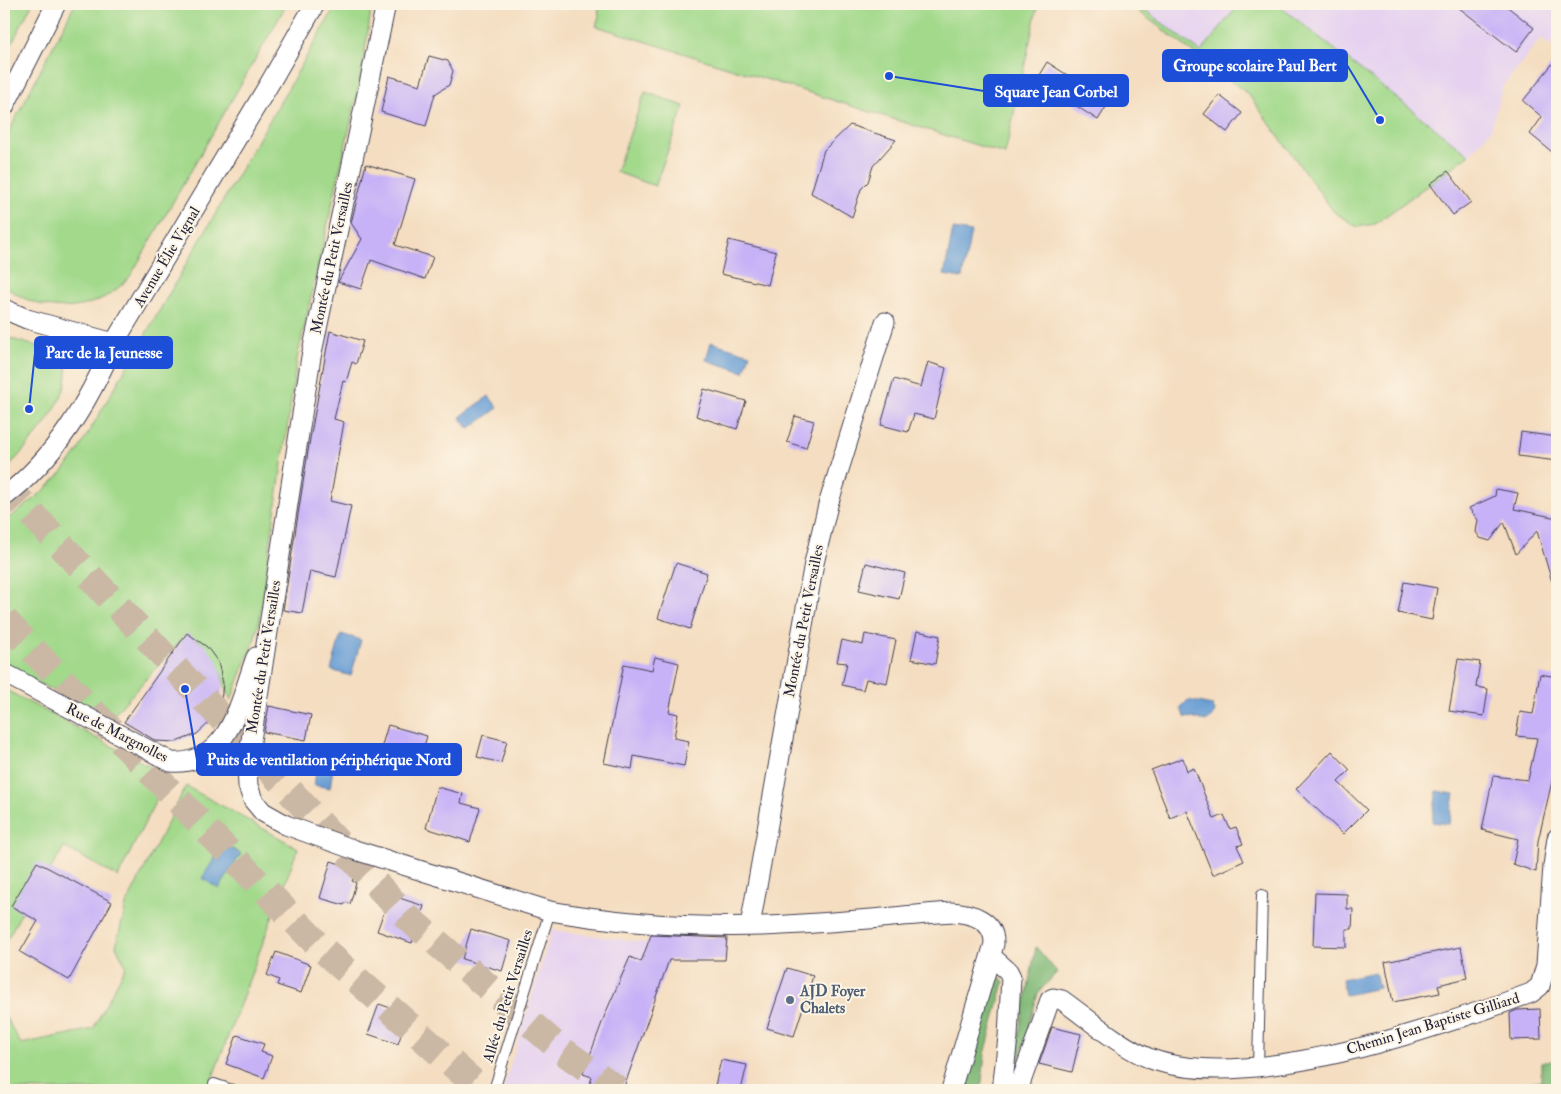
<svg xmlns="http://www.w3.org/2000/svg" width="1561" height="1094" font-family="'IM FELL Double Pica',serif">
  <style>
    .built { fill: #e6d2f0 }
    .green { fill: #a2d98b; stroke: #627e63 }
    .forest { fill: #81b977; stroke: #526e59 }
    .water { fill: #679dd4; stroke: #446088 }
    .building { fill: #c8b2f7 }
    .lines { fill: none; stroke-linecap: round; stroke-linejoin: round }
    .trunk-tunnel { stroke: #cab8a5; stroke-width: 28; stroke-dasharray: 28 14; stroke-linecap: butt }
    .service-casing { stroke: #423e4f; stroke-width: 12 }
    .minor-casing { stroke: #423e4f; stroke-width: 21 }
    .service { stroke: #fff; stroke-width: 10 }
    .minor { stroke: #fff; stroke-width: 19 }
    .service-dot { fill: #5c6f8a; stroke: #fcf5e5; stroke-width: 2 }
    .labels { text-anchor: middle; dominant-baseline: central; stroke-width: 4; stroke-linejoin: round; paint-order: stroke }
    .street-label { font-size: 15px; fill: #22223b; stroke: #fcf5e5 }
    .service-label { font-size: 15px; font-weight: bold; fill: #4e5e75; stroke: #fcf5e5; text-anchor: start }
    .leader { fill: none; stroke: #1d4ed8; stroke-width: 2 }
    .callout-dot { fill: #1d4ed8; stroke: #fcf5e5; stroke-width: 2 }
    .callout { fill: #1d4ed8; stroke: #1d4ed8; stroke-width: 2 }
    .callout-label { font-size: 16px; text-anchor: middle; font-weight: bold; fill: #fff }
  </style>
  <rect width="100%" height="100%" fill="#fcf5e5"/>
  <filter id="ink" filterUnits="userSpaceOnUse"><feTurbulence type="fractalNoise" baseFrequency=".02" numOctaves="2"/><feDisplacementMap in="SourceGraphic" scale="10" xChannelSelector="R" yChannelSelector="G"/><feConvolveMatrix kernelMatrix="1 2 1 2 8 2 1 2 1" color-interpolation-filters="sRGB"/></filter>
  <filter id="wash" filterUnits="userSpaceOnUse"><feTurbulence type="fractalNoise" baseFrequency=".0096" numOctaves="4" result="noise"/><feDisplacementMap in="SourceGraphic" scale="20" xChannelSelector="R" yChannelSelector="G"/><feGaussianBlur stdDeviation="1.12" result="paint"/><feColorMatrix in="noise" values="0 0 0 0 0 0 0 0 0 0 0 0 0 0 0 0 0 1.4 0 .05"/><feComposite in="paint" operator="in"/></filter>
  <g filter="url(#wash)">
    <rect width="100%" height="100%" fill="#f4ddc0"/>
    <!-- built -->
    <g class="built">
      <path d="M1129,4h428v32l-7,10 -9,-8 -39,49 -11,43 -22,25 -94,69 -18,3 -23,-15 -86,-118z"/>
      <path d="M552,930l95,13 4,-9 31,2 -5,16 -5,-2 -49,140h-120z"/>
    </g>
    <!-- green -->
    <g class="green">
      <path d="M4,4h28l-28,55z"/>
      <path d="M75,4h212l-156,271c-33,40 -88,43 -127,10v-144z"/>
      <path d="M337,4h35l-11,73 -64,282 -38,264 -5,18 -23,59c-14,-30 -11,-49 -44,-66l-78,86 -105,-55v-144c29,-20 55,-40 74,-70z"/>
      <path d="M598,4h440l-33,150 -409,-128 3,-10z"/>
      <path d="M1129,4h8l64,48 38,-48h38l192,151 -94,69 -18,3 -23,-15 -86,-118z"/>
      <path d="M645,92l39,14 -29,80 -39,-14z"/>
      <path d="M4,336c15,7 42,10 54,19 33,26 -35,97 -54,116z"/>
      <path d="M4,689l164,87 -50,101 -54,-30 -14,23 -38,36 10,6 -18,33z"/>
      <path d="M186,786l112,62 -90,242h-204v-76l17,30 72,-15 33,-63 -10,-20 10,-41z"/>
    </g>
    <!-- forest -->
    <g class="forest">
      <path d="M1036,947l21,25 -19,21 -23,84 -5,1z"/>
      <path d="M1000,977l4,5 -19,72 -4,36h-20l32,-108z"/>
      <path d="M1557,1059v31h-61l45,-10v-18z"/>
    </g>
    <!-- water -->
    <g class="water">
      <path d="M953,229l18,3 -9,46 -18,-3z"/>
      <path d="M711,342l39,12 -6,18 -38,-12z"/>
      <path d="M489,396l9,12 -29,21 -9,-12z"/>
      <path d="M341,634l20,6 -10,36 -20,-6z"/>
      <path d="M1188,700l24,5 3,6 -2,6 -6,4 -22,-4 -5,-9z"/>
      <path d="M319,753l16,3 -5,32 -16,-3z"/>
      <path d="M1437,791l17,3 -5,30 -17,-2z"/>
      <path d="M224,844l17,10 -22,35 -17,-11z"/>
      <path d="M1375,972l4,16 -34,7 -3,-16z"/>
    </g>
    <g id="blocks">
      <!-- building -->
      <g class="building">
        <path d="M1454,4h50l30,24 -18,24z"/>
        <path d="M429,56l19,5 5,10 -4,14 -14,9 -9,32 -45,-14 8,-36 31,9z"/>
        <path d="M1557,58v98l-27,-22 12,-17 -19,-16z"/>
        <path d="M1047,62l62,40 -11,18 -62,-40z"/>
        <path d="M1219,95l23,18 -15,19 -23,-18z"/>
        <path d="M850,125l46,15 -23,26 -5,16 -7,7 -9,28 -41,-24 13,-43z"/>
        <path d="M366,164l49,15 -20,66 38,12 -8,22 -54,-19 -10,29 -23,-7 24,-43 -11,-16z"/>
        <path d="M1448,171l23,31 -18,13 -23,-31z"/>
        <path d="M729,240l47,12 -8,33 -47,-11z"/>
        <path d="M330,331l33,10 -7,23 -4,-2 -6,20 -3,-1 -9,38 10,3 -14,79 21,5 -15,71 -26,-6 -8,42 -19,-3 27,-171z"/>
        <path d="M928,362l18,6 -12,51 -20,-5 -6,18 -27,-7 13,-46 27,8z"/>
        <path d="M704,389l42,12 -9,28 -41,-13z"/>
        <path d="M795,416l19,5 -8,27 -19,-6z"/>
        <path d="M1521,432l36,5v24l-39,-5z"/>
        <path d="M1496,489l22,4 -4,16 43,9v63l-5,1 -15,-51 -21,23 -12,-32 -14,19 -10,-3 -4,-6 2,-12 -9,-12 26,-12z"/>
        <path d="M676,563l31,10 -17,56 -32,-11z"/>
        <path d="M866,563l39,10 -6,26 -40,-9z"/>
        <path d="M1404,582l33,6 -5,32 -34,-7z"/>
        <path d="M917,631l23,5 -5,28 -24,-5z"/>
        <path d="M187,633l20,14 11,15 5,21 -2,19 -9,18 -15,14 -21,8 -20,-1 -32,-19z"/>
        <path d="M865,634l31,6 -9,43 -21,-4 -3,11 -21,-5 5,-22 -10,-1 5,-22 21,5z"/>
        <path d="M655,657l24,6 -10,49 9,2 -4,24 15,3 -5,25 -50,-10 -2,13 -28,-6 20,-99 28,6z"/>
        <path d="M1458,659l22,3 -4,25 12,2 -4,27 -35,-5z"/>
        <path d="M1540,674l17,3v83l-19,81 -2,31 -23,-8 5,-25 -36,-9 11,-54 35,4 9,-42 -21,-2 4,-24 13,2z"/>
        <path d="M269,706l42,9 -5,25 -42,-8z"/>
        <path d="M388,725l39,11 -11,38 -39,-12z"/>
        <path d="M483,735l24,6 -6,22 -24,-6z"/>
        <path d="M1332,751l18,19 -12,12 29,28 -24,24 -47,-45z"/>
        <path d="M1183,758l4,13 7,-3 20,51 10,-4 6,14 6,-2 7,17 -6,2 7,15 -31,14 -26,-64 -17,7 -19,-48z"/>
        <path d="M437,787l26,7 -2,9 19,5 -10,34 -44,-14z"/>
        <path d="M331,861l25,8 -4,12 4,2 -6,21 -4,-2 -2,3 -24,-7z"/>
        <path d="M37,862l75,40 -43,78 -49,-28 18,-31 -27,-15z"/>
        <path d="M1315,893l32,1v15h6l-1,20h-6v18l-33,-1z"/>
        <path d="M390,895l34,11 -12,37 -35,-12z"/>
        <path d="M471,929l40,12 -9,30 -40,-12z"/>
        <path d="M651,935l76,3 -2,22h-56l-46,130h-35l4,-13 -9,-3 23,-62 24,-55 11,5z"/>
        <path d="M1461,947l6,31 -29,7 2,8 -47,9 -8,-40z"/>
        <path d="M276,952l35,13 -10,28 -24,-8 2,-5 -12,-5z"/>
        <path d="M787,968l26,8 -19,60 -27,-8z"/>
        <path d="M379,1004l29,10 -10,30 -30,-10z"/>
        <path d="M1540,1009l1,30 -30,1 -1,-27 7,-3z"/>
        <path d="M1052,1027l29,7 -9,38 -33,-8z"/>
        <path d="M237,1035l27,9 -3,8 11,4 -8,22 -38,-14z"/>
        <path d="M721,1060l26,5 -6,25h-27z"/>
      </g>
    </g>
  </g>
  <g filter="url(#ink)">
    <use href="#blocks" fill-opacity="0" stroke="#423e4f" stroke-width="1"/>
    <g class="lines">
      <!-- trunk-tunnel -->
      <g class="trunk-tunnel">
        <path d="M4,484l403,433 153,132 58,41"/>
        <path d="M4,620l317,328 161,142"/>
      </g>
      <!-- service casing -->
      <g class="service-casing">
        <g id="service">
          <path d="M1258,1067l4,-172"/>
          <path d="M214,1084l18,6"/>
          <path d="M494,1090l56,-179"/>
        </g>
      </g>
      <!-- minor casing -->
      <g class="minor-casing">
        <g id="minor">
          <path d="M386,4l-75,353 -64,409 1,20 5,14 10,12 23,13 69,25 195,61c69,12 142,17 212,15 63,-2 126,-9 189,-14 20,1 44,8 43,32l-43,146"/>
          <path d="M4,107l52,-103"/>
          <path d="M4,309l23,10 87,24"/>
          <path d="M4,497c52,-40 84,-94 110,-154l157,-262 44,-77"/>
          <path d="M4,673l167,89c59,4 69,-62 85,-105"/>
          <path d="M750,926l64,-363 14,-58 57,-183"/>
          <path d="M991,956l17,15 3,6 -3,60 -6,53"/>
          <path d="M1018,1090l32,-90 3,-2 9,2c28,20 57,46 89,59 97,35 285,-31 380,-66l9,-7 6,-21 7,-99 4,-28"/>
        </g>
      </g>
      <!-- service -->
      <use href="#service" class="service"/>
      <!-- minor -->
      <use href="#minor" class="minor"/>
    </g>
  </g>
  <!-- markers -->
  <circle class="service-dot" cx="790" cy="1000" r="5"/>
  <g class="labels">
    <!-- street labels -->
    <g class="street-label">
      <text transform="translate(167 257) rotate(-59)">Avenue Élie Vignal</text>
      <text transform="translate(332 258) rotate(-78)">Montée du Petit Versailles</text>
      <text transform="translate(804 621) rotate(-79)">Montée du Petit Versailles</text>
      <text transform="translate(264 657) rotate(-81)">Montée du Petit Versailles</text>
      <text transform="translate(117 733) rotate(27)">Rue de Margnolles</text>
      <text transform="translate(508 996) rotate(-73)">Allée du Petit Versailles</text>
      <text transform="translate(1433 1024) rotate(-17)">Chemin Jean Baptiste Gilliard</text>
    </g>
    <!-- service labels -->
    <g class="service-label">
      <text x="800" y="991">AJD Foyer<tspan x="800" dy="17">Chalets</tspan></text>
    </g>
  </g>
  <!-- callouts -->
  <path class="leader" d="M1380 120L1347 65M889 76L984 91M29 409L35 353M185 689L197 760"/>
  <g class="callout-dot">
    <circle cx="1380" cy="120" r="5"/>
    <circle cx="889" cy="76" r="5"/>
    <circle cx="29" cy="409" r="5"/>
    <circle cx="185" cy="689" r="5"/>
  </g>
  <g class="callout">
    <rect x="1163" y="50" width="184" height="31" rx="5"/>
    <rect x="984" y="75" width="144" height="31" rx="5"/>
    <rect x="35" y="337" width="137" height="31" rx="5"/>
    <rect x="197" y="744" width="264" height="31" rx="5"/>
  </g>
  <g class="callout-label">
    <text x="1255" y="71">Groupe scolaire Paul Bert</text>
    <text x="1056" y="97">Square Jean Corbel</text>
    <text x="104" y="358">Parc de la Jeunesse</text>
    <text x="329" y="765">Puits de ventilation périphérique Nord</text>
  </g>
  <!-- margin -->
  <rect width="1561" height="1094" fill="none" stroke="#fcf5e5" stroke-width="20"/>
</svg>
